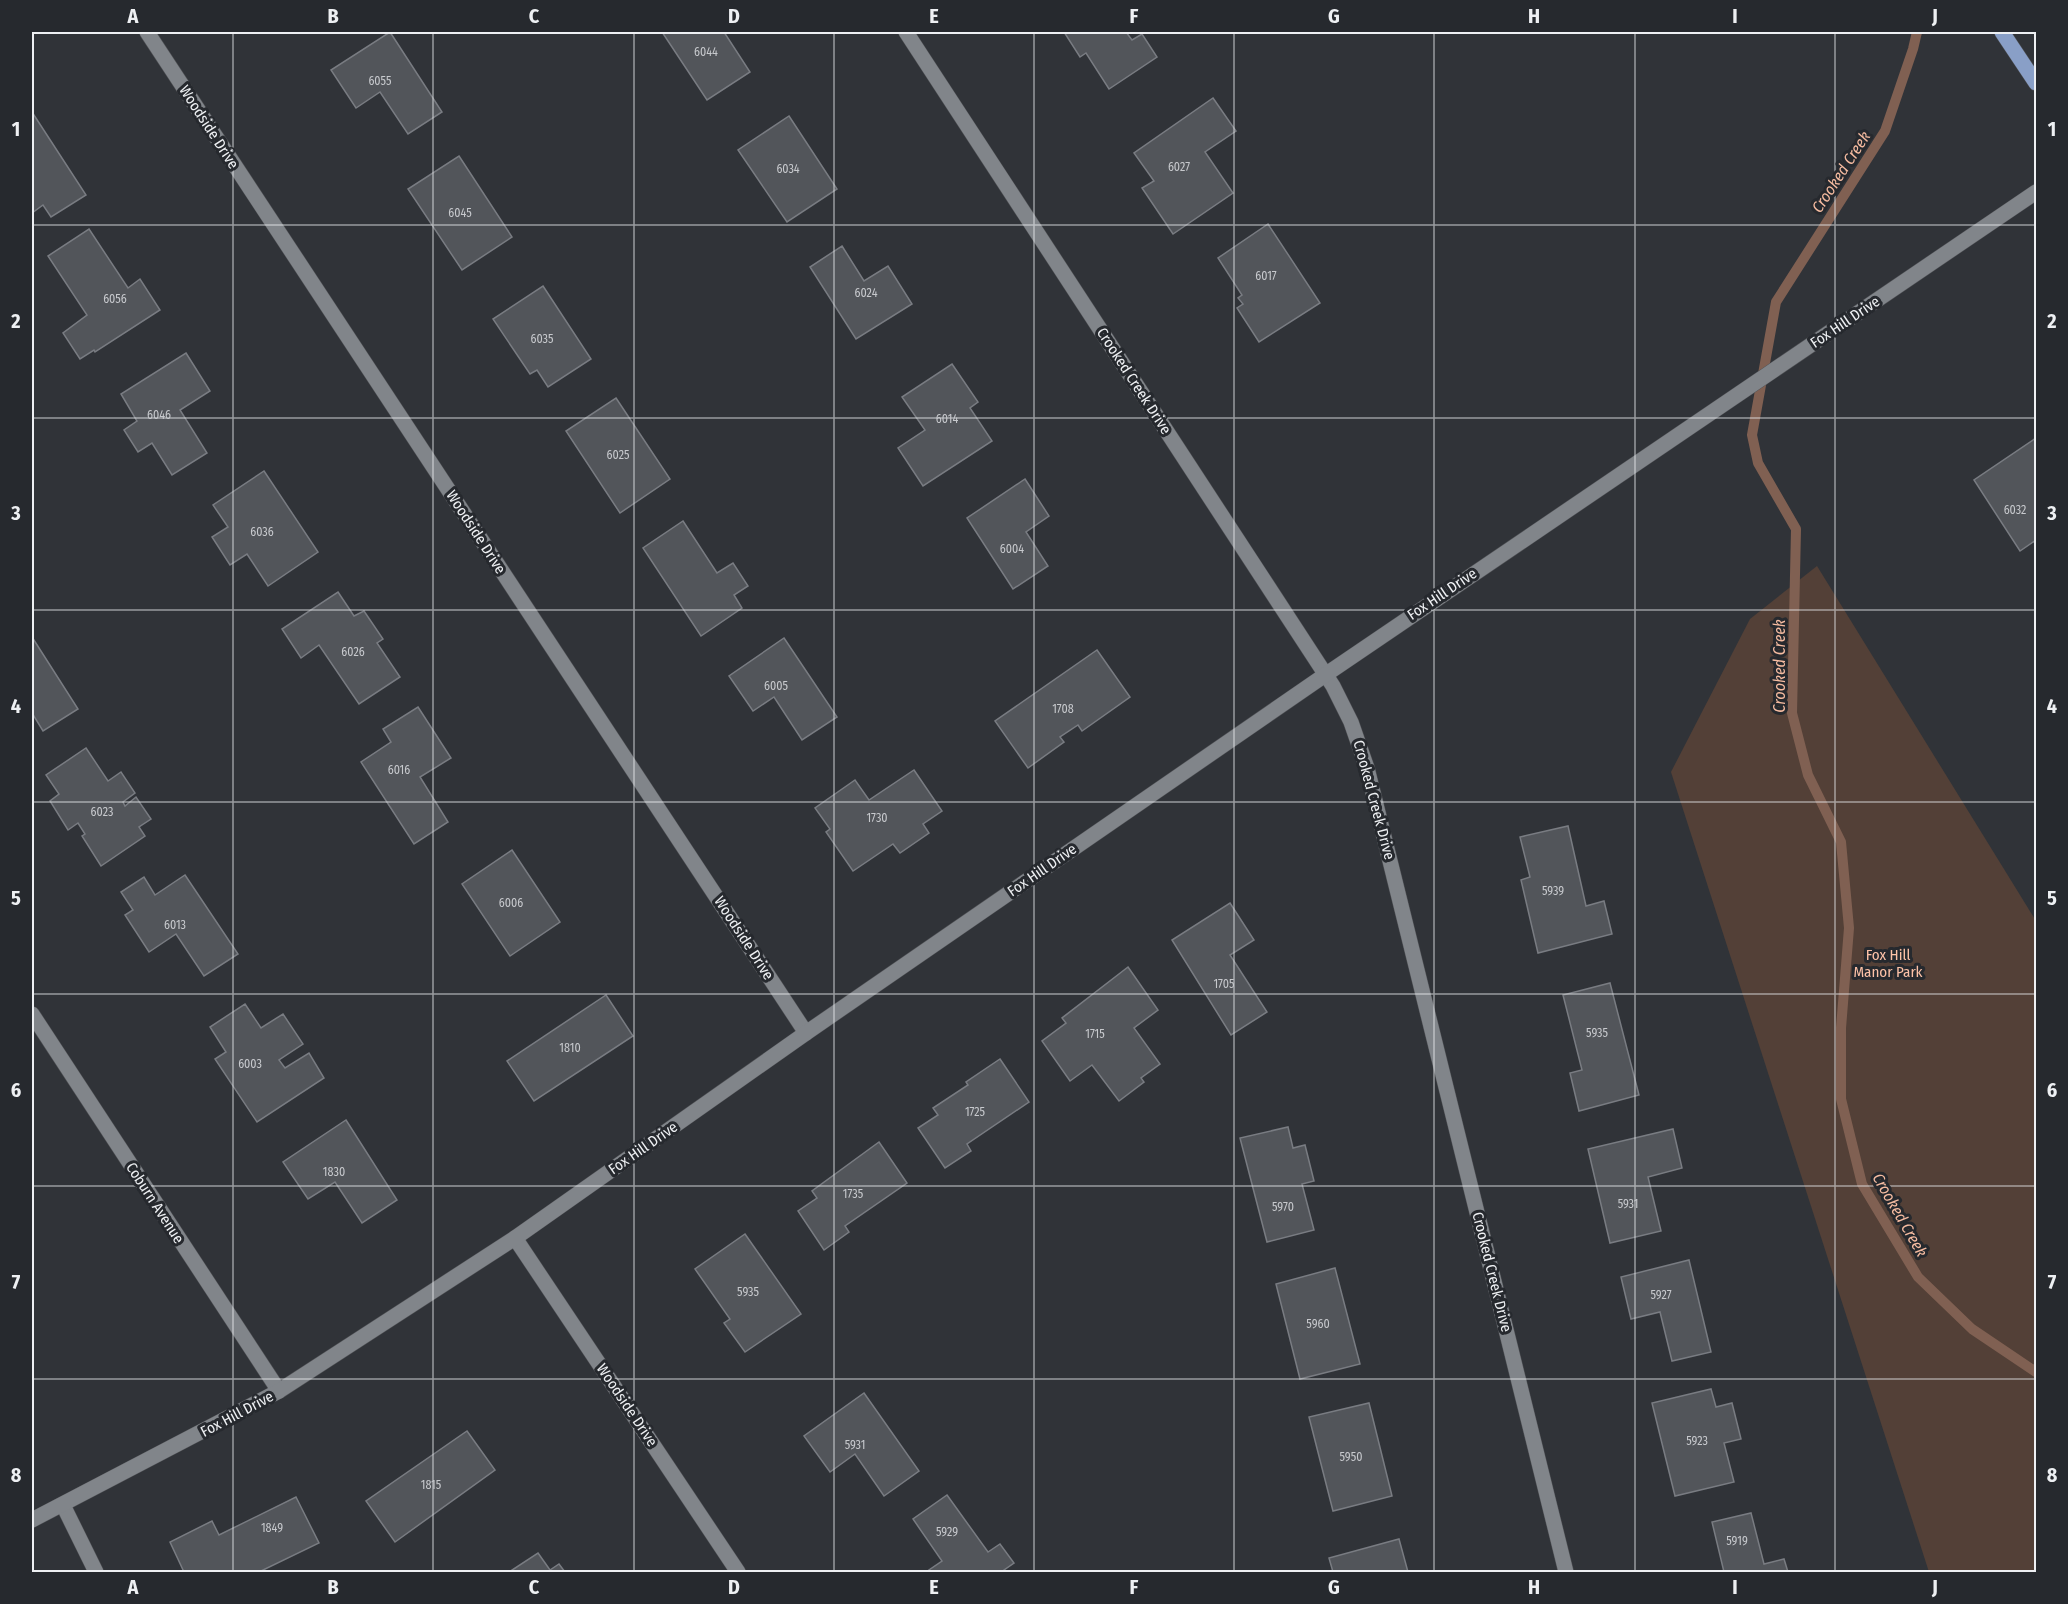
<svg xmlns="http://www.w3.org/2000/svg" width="2068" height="1604" font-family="'Fira Sans Condensed',sans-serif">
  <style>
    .green { fill: #534037 }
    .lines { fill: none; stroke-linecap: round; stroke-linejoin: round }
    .stream { stroke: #806052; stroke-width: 10 }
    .building { fill: #52555a; stroke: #797c82; stroke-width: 1.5 }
    .minor-casing { stroke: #505256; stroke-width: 16 }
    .major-casing { stroke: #505256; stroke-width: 16 }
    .minor { stroke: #81858a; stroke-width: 15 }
    .major { stroke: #899fc7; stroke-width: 15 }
    .grid { fill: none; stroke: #eef0f3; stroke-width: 1.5; stroke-opacity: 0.55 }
    .labels { text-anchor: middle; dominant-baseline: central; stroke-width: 6; stroke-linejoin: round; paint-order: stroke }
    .number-label { font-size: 12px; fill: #c7c9cd }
    .street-label { font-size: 15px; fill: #eef0f3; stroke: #26292e }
    .park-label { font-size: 15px; fill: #fdc2a7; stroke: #26292e }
    .water-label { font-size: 16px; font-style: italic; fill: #f6bca1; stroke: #26292e }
    .neatline { fill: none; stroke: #eef0f3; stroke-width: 2 }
    .grid-label { font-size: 20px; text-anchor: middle; font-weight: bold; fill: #eef0f3 }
  </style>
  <rect width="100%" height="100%" fill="#303338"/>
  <!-- green -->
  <path class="green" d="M1817,566l219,355v651h-107l-258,-800 79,-153z"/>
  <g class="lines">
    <!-- stream -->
    <path class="stream" d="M1917,32l-4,17 -28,82 -109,171 -24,133 6,28 38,66 -4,184 16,62 33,67 8,86 -8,100v71l21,85 56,93 54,52 64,43"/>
  </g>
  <!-- building -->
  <g class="building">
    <path d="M390,32l52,80 -34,22 -28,-42 -24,16 -25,-38z"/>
    <path d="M662,32h62l26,40 -43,28z"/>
    <path d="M1064,32h62l6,8 10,-6 15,23 -48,32 -23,-36 -6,4z"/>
    <path d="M1213,98l23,33 -31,21 28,41 -60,41 -31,-46 12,-7 -20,-28z"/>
    <path d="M32,112l54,83 -35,22 -8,-12 -11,8z"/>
    <path d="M789,116l48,73 -50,33 -49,-72z"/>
    <path d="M459,156l53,81 -50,33 -54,-81z"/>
    <path d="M1268,224l52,79 -61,39 -22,-34 6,-4 -5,-6 4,-3 -24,-37z"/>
    <path d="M89,229l39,59 12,-9 20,31 -65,42 -1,-2 -14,9 -17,-26 24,-18 -39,-59z"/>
    <path d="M842,246l22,35 24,-15 24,38 -56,35 -46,-72z"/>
    <path d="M543,286l48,73 -43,28 -11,-17 -7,4 -37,-55z"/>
    <path d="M186,353l24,38 -30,19 27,43 -35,22 -20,-32 -14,9 -14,-22 13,-9 -16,-27z"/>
    <path d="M952,364l26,38 -8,6 22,33 -69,45 -25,-38 27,-18 -23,-33z"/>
    <path d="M616,398l54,81 -50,34 -54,-82z"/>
    <path d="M2036,438v102l-16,11 -46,-71z"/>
    <path d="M264,471l54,81 -50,34 -21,-32 -17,11 -18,-28 16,-10 -15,-22z"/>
    <path d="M1025,479l24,37 -23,16 22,34 -35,23 -46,-71z"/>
    <path d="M683,521l34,52 16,-10 15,23 -14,9 8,13 -41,28 -58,-88z"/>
    <path d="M338,592l16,24 10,-5 19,28 -6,4 23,34 -41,27 -40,-59 -18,13 -19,-29z"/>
    <path d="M32,637l46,72 -35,22 -11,-18z"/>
    <path d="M784,638l53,79 -35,23 -28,-43 -21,14 -24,-35z"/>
    <path d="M1097,650l33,47 -48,34 -4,-6 -18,12 4,5 -36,26 -33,-47z"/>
    <path d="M418,707l33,51 -31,19 28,45 -34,22 -53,-82 30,-20 -8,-13z"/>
    <path d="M86,748l22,33 13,-9 14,21 -12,9 2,4 11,-9 15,22 -12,8 6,9 -44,30 -19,-30 3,-2 -7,-11 -10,7 -18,-29 9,-7 -13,-19z"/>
    <path d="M914,770l28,41 -19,13 6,9 -29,20 -7,-9 -40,27 -27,-39 4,-3 -15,-21 40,-28 14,20z"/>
    <path d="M1568,826l18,80 18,-5 8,33 -74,19 -17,-73 9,-3 -10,-40z"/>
    <path d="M512,850l48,72 -50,34 -48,-72z"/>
    <path d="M185,875l53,79 -34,22 -28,-42 -27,18 -24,-37 8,-5 -12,-18 23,-15 11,18z"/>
    <path d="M1230,903l24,37 -24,15 37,57 -36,23 -59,-95z"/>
    <path d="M1128,967l30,43 -24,18 26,36 -19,14 3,4 -25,19 -27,-36 -22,16 -28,-40 24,-18 -4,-5z"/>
    <path d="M1610,983l29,112 -60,16 -9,-38 12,-3 -19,-75z"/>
    <path d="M606,995l27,41 -99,65 -27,-40z"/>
    <path d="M245,1004l16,24 22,-14 20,30 -24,16 6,8 24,-15 15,25 -67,44 -42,-63 11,-7 -16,-25z"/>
    <path d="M1000,1059l29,43 -62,42 4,7 -26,17 -27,-40 20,-13 -5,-7 35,-23 -2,-3z"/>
    <path d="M346,1120l51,80 -35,23 -27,-41 -27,17 -25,-37z"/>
    <path d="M1288,1127l5,21 12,-3 9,36 -12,3 12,46 -47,12 -27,-104z"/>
    <path d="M1673,1129l9,39 -34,9 13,54 -51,12 -22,-94z"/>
    <path d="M879,1142l28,41 -62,43 4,6 -25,18 -26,-39 19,-13 -5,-7z"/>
    <path d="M745,1234l56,80 -56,38 -21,-29 6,-4 -35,-50z"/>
    <path d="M1689,1260l22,92 -39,9 -12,-49 -29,7 -10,-42z"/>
    <path d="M1335,1268l25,96 -60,15 -24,-95z"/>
    <path d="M1711,1389l5,18 16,-4 9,36 -17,4 10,39 -59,14 -23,-93z"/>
    <path d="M864,1393l55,78 -35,25 -29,-42 -25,18 -26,-36z"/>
    <path d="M1369,1403l23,93 -59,15 -24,-94z"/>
    <path d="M467,1431l28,39 -100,72 -29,-41z"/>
    <path d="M947,1495l41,57 12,-8 14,19 -13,9h-75l16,-11 -29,-42z"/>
    <path d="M296,1497l23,46 -60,29h-75l-14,-30 42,-21 7,14z"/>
    <path d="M1751,1513l13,51 20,-5 4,13h-68h4l-12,-50z"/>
    <path d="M1399,1539l9,33h-75l-4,-14z"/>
    <path d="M538,1553l12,17 9,-6 6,8h-56z"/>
  </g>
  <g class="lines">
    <!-- minor casing -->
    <g class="minor-casing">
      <g id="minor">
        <path d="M147,32l659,1001"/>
        <path d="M906,32l427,654 18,36 16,46 199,804"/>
        <path d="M32,1014l247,377"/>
        <path d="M515,1238l223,334"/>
        <path d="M63,1505l33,67"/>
        <path d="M32,1520l247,-129 236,-153 291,-205 519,-358 711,-483"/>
      </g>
    </g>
    <!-- major casing -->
    <g class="major-casing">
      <path id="major" d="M2002,32l34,51"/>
    </g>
    <!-- minor -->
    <use href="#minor" class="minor"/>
    <!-- major -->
    <use href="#major" class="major"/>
  </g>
  <!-- grid -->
  <path class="grid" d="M233,32v1540M433,32v1540M634,32v1540M834,32v1540M1034,32v1540M1234,32v1540M1434,32v1540M1635,32v1540M1835,32v1540M32,225h2004M32,418h2004M32,610h2004M32,802h2004M32,994h2004M32,1186h2004M32,1379h2004"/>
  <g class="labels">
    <!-- number labels -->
    <g class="number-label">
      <text x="706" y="52">6044</text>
      <text x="380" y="81">6055</text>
      <text x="1179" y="167">6027</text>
      <text x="788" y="169">6034</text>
      <text x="460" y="213">6045</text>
      <text x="1266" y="276">6017</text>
      <text x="866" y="293">6024</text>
      <text x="115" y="299">6056</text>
      <text x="542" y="339">6035</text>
      <text x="159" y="415">6046</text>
      <text x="947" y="419">6014</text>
      <text x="618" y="455">6025</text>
      <text x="2015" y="510">6032</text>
      <text x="262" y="532">6036</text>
      <text x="1012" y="549">6004</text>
      <text x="353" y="652">6026</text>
      <text x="776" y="686">6005</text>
      <text x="1063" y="709">1708</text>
      <text x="399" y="770">6016</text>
      <text x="102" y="812">6023</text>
      <text x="877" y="818">1730</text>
      <text x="1553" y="891">5939</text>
      <text x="511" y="903">6006</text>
      <text x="175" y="925">6013</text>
      <text x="1224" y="984">1705</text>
      <text x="1597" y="1033">5935</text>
      <text x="1095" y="1034">1715</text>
      <text x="570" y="1048">1810</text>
      <text x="250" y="1064">6003</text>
      <text x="975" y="1112">1725</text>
      <text x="334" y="1172">1830</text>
      <text x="853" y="1194">1735</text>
      <text x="1628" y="1204">5931</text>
      <text x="1283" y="1207">5970</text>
      <text x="748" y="1292">5935</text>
      <text x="1661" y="1295">5927</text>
      <text x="1318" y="1324">5960</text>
      <text x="1697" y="1441">5923</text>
      <text x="855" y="1445">5931</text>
      <text x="1351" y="1457">5950</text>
      <text x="431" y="1485">1815</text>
      <text x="272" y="1528">1849</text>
      <text x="947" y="1532">5929</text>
      <text x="1737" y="1541">5919</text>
    </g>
    <!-- street labels -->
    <g class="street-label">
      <text transform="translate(209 127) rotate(57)">Woodside Drive</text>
      <text transform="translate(1845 322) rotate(-34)">Fox Hill Drive</text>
      <text transform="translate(1134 381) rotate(57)">Crooked Creek Drive</text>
      <text transform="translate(476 532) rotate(57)">Woodside Drive</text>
      <text transform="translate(1442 594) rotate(-34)">Fox Hill Drive</text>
      <text transform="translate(1374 800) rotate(75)">Crooked Creek Drive</text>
      <text transform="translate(1042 870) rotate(-35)">Fox Hill Drive</text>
      <text transform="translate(744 938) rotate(57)">Woodside Drive</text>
      <text transform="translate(643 1148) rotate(-35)">Fox Hill Drive</text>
      <text transform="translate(155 1203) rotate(57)">Coburn Avenue</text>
      <text transform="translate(1492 1272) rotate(76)">Crooked Creek Drive</text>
      <text transform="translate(627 1405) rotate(56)">Woodside Drive</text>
      <text transform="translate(237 1414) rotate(-28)">Fox Hill Drive</text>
    </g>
    <!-- park labels -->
    <g class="park-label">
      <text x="1888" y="955">Fox Hill<tspan x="1888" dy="17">Manor Park</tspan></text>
    </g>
    <!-- water labels -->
    <g class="water-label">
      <text transform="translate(1841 172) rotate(-57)">Crooked Creek</text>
      <text transform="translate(1779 666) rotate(-90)">Crooked Creek</text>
      <text transform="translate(1900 1215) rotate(60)">Crooked Creek</text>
    </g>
  </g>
  <!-- border -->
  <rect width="2068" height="1604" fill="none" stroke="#26292e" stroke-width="66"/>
  <rect x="33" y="33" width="2002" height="1538" class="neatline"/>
  <g class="grid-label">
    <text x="133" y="23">A</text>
    <text x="333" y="23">B</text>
    <text x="534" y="23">C</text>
    <text x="734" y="23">D</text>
    <text x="934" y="23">E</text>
    <text x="1134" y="23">F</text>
    <text x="1334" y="23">G</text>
    <text x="1534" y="23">H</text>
    <text x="1735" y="23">I</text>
    <text x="1935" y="23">J</text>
    <text x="16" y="136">1</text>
    <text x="2052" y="136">1</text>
    <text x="16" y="328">2</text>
    <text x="2052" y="328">2</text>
    <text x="16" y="520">3</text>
    <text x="2052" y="520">3</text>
    <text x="16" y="713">4</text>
    <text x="2052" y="713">4</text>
    <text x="16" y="905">5</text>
    <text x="2052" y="905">5</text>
    <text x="16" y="1097">6</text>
    <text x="2052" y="1097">6</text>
    <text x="16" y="1289">7</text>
    <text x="2052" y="1289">7</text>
    <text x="16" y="1482">8</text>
    <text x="2052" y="1482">8</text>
    <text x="133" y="1594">A</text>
    <text x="333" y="1594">B</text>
    <text x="534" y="1594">C</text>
    <text x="734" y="1594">D</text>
    <text x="934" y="1594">E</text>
    <text x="1134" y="1594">F</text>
    <text x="1334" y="1594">G</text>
    <text x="1534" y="1594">H</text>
    <text x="1735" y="1594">I</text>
    <text x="1935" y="1594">J</text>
  </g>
</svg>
